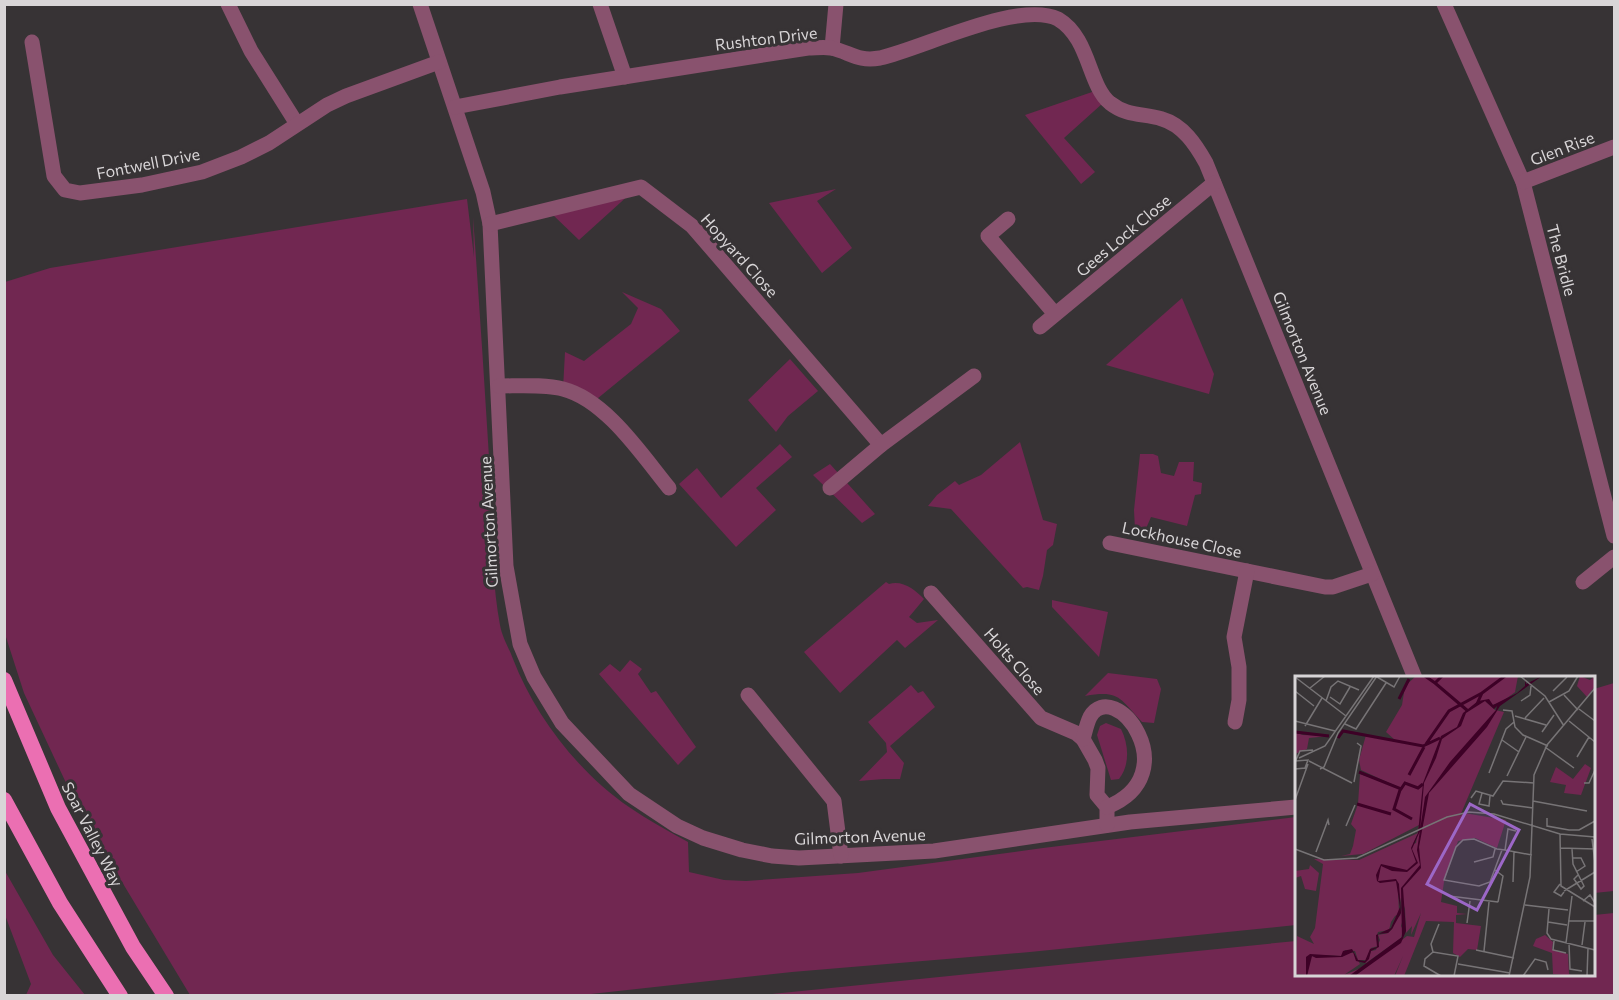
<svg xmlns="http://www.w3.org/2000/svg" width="1619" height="1000" font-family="Commissioner,sans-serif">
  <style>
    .green { fill: #712751 }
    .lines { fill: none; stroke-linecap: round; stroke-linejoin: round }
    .minor { stroke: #89526e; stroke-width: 15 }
    .trunk { stroke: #eb6fb2; stroke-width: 16 }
    .labels { text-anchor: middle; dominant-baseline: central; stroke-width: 6; stroke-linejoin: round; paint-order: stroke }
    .street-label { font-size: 16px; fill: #d8d5d7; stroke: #373335 }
    .inset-river { fill: none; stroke: #3d0126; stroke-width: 3 }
    .inset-road { fill: none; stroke: #777476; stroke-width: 1.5 }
    .view { fill: #9c67c7; fill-opacity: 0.15; stroke: #9c67c7; stroke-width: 3 }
    .inset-edge { fill: none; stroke: #d8d5d7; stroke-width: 3 }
  </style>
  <rect width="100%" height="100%" fill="#373335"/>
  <!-- green -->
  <g class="green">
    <path d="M1095,91l8,12 -39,35 31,34 -14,12 -56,-69z"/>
    <path d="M836,189l-19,12 35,47 -30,25 -53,-70z"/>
    <path d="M631,193l-52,47 -27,-26z"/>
    <path d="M467,199l7,58 -1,-40c6,80 11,160 16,240 3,56 1,113 11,168 2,12 9,23 13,34 22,57 65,113 116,148 19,13 39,24 59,35l1,30 35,8 22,1 112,-8 185,-25 253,-31v108l-266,27 -238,20 -210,23h-392l-74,-123 -49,-87 -43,-92 -19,-59v-352l45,-14z"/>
    <path d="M622,292l39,17 19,22 -88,72 -29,-14 2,-37 19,9 47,-37 7,-16z"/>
    <path d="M1182,298l32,76 -5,20 -103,-29z"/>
    <path d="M790,359l28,32 -30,25 -12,16 -28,-32z"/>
    <path d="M1020,442l23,78 14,4 -4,21 -6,5 -4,26 -4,14 -12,-3 -4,1 -72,-79 -23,-3 9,-11 18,-14 4,4 22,-10z"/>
    <path d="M780,444l12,13 -36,31 20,22 -40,37 -57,-63 18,-16 24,30z"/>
    <path d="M1140,454h13l5,2 3,17 13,3 5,-14h15l-1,19 9,2 -1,11 -6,1 -8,31 -36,-9 -7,16 -9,-3 -1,-20z"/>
    <path d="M830,464l45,50 -13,9 -49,-48z"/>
    <path d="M886,582l3,2c14,-4 26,6 35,15l-15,18 8,6 21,-3 -33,28 -8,-8 -57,53 -36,-41z"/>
    <path d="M1052,600l56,12 -9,45 -47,-50z"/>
    <path d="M630,660l12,9 -4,5 13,19 5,-2 40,56 -18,18 -79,-91 11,-10 10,8z"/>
    <path d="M1108,673l49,6 4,10 -7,34 -12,-1c-23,-24 -22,-32 -57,-26z"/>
    <path d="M1614,683v208l-20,2v-204z"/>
    <path d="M911,685l7,8 5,-2 12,16 -45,39 14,17 -4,16h-16l-25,2 28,-29 -1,-9 -18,-21z"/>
    <path d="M1106,723l15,6c8,16 9,36 -2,50l-8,1 -14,-45 3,-9z"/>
    <path d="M5,871l48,84 32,40h-59l5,-11 -26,-69z"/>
    <path d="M1614,913v82h-853l535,-54v33h298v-59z"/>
  </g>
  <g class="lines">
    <!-- minor -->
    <g class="minor">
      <path d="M228,4l23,47 46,73"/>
      <path d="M420,4l63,188 7,32 16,342 14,78 14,33 28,46 67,71 48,32 26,12 39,12 30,6 27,2 135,-7 196,-29 166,-15"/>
      <path d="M600,4l25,73"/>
      <path d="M1444,4l79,178 91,354"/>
      <path d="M32,42l22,134 11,14 15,3 62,-8 60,-13 39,-15 28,-14 58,-38 19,-9 93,-34"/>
      <path d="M832,48l4,-44"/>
      <path d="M455,107l105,-20 248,-39c8,0 16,-1 23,0 19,4 26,14 49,10 44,-10 138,-58 178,-39 32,19 30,66 52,84 18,14 33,10 52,16 21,6 34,26 44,44l209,515"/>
      <path d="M1523,182l91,-35"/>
      <path d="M1008,219l-20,17 67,78"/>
      <path d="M490,224l151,-37 51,39 189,219"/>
      <path d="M1040,327l174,-144"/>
      <path d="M499,386c19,0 46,-2 64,3 43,11 79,66 106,99"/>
      <path d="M830,488l51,-43 93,-69"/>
      <path d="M1110,543l215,44h8l39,-13"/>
      <path d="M1583,582l31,-25"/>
      <path d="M931,593l110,125 35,15 7,6 12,21 3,8 -1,27 10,12v18"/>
      <path d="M748,695l86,106 7,55"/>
      <path d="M1235,722l4,-22v-33l-5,-30 13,-66"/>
      <path d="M1083,739c2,-7 4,-16 7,-22 24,-42 99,57 17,90"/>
    </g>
    <!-- trunk -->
    <g class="trunk">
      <path d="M4,680l54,128 75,139 33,49"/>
      <path d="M4,800l56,103 60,93"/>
    </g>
  </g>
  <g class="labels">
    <!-- street labels -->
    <g class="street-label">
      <text transform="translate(766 38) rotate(-7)">Rushton Drive</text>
      <text transform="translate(1562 148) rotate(-21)">Glen Rise</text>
      <text transform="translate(148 163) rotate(-11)">Fontwell Drive</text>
      <text transform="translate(1123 235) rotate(-40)">Gees Lock Close</text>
      <text transform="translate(740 255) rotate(48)">Hopyard Close</text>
      <text transform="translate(1562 260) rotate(75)">The Bridle</text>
      <text transform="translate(1303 353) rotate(68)">Gilmorton Avenue</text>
      <text transform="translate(488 522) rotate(-93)">Gilmorton Avenue</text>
      <text transform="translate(1182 539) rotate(12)">Lockhouse Close</text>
      <text transform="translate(1015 661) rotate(49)">Holts Close</text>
      <text transform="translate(93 834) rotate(63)">Soar Valley Way</text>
      <text transform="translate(860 836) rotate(-2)">Gilmorton Avenue</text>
    </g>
  </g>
  <!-- overview -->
  <g transform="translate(1295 676)">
    <rect width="300" height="300" fill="#373335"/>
    <path d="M121,0h102l-3,16 10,-7 -25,18 -8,2 -7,-4 10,9 9,2 -44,104 4,-3 42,7 -9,28 -22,-10 -17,3 -14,41 -3,20 16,4v7l10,1 -11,1v8l25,3 -4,24 -9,-1 -8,8 -7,-4 1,-31 -28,-1 -22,55h-9l8,-20 -9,20h-39l52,-40 7,1 7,-24 -10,22 1,-9 -6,7 -1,-24 -4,-12 2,22 -2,7 2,4 -2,8 -35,25h-3h2l4,-6 2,-6 5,-1 4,-10 -2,-5 10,-2 5,-5 2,-10 5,-2 2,-8 -4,-21 1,27 -4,2 -4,6 -2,8 -11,2 -2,6 2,8 -7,2 -5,12h-8l-3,-9 -10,-1 -3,6 -27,-1 -9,2v18l-11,-1 2,-38 17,8 -4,-7 5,-9 8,-64 -9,-5 45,1 59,-27 -5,11 3,-1 3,-18 -56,29 -22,2 9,-2 3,-8 3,-16 -5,-6 7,-20 2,-30 40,14 -39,-18 -2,-10 7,-25 40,8 -11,-3 -9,-8 16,-27 3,-19zM285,0l10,4 5,-4v10l-8,11 -10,-11zM0,56l8,3 26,1 -20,2 -2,11 -12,5zM290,88l6,4 -10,27 -17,-2 2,-8 -16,-3 6,-15 17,12zM15,189l9,8 -3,18 -11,-2 -4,-13 -6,2v-7l14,-2zM250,259l8,7 -1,7 16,5 1,20 4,2 -20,-2 -1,-21 -19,-7 3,-7zM50,276l9,1 6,11 -16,11 17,-7 -6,5 -7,3h-41l3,-20 32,1z" fill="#712751"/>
    <path d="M230,0l1,8 16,-8 -42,30 -13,21 -58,66 -10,54 2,21 -18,20 3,43 -5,12 -45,32 -7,1 53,-39 -1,-49 19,-23 -3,-15 8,-53 25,-35 46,-52 1,-4 -3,3 -9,-8 -19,12 -5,13 -19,13 -6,19 -12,25 -4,48 -8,18 6,14 -11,9 -15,-1 -11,-5 -3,15 18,-2 3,5 2,29 -9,16 -4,4 -10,1 1,13 -8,4 -2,8 -4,4 -9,-2 -3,-9 -11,5 -26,1 -4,-2 -5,20h-9l-3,-1h11v-18l4,-3 31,2 2,-5 9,-2 6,11 7,1 5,-12 7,-2 -1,-12 15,-7 9,-21 -4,-26 -16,2 -3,-2 -1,-6 5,-11 26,6 9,-8 -5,-14 7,-15 5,-50 18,-47 16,-9 6,-14 15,-12 11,-2 4,6 24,-12 8,-7z" fill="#3d0126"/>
    <path class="inset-river" d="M130,0l10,7 7,-7M140,7l33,28M104,23l10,-20M182,28l5,-11 23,-17M0,56l34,4M43,62l5,-7 80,15 17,-8M131,68l23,-33 33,-18M64,96l42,17 4,-6 13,5 5,-4M114,99l15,-28M105,114l-6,19 18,10M62,128l34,10"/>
    <path class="inset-road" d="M225,0l25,20 19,30M0,1l51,39M82,1l17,10 6,-11M15,12l15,-12M0,15l19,15M258,15l14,-14M269,19l14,15M35,21l10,7 10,-17M31,25l5,-14 7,-6 21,9M226,25l9,-6 1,-9M254,26l20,-11 9,-15M284,33l16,12M208,34l9,1 3,16 8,8 25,11M220,40l31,9M230,42l19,-20M0,45l40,10M274,45l26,21M50,48l11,5 30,-46M10,50l17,-28M247,56l12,-17M207,64l17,12M250,71l29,21M282,81l12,-20M4,82l26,-12 49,-70M1,84l4,-9 13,-1M0,85l13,-1 -3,8 -10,1M14,85l43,22M25,93l4,-2 14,-34 39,-57M194,97l17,-44 8,-7M212,100l19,-39M59,106l7,-36 -4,-3M289,107h5l6,-13M187,117l-3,11 10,2 1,-10M176,122l5,-7 17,5 10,-15 31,2M0,124l13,-36M206,124l2,4 30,4M238,125l54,10M252,142v8l22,4h10l16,-9M51,150l9,-21M265,158l1,52 34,21M297,163l3,24M265,172l35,1M0,173l29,11 33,-2 90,-41 22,-5 25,2 66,20 35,3M277,173l1,15 11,22 -3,3 -7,-10 4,-4M207,174l-12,32 -11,4 -35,-6 12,-33 7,-7 11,-1 23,10 8,1 27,5M210,174l3,-21 8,2M21,176l12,-32 1,5M277,182h9l4,8 -9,6M179,186l19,-5 2,-8M200,194l8,6 -5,26M218,206l1,-30M265,208l-6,8 7,4 3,-4M269,215l31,-19M154,220l49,6M288,225l7,-6 5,8M230,229l43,5M254,233l-2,24 4,6 44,11M273,245h27M253,246l19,3M172,247l3,-22M259,265l-1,9 13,3M271,267l6,-47M274,267l1,26 12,2M287,269l3,-23M181,274l38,8M189,275l5,-49M138,276l-2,-8 8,-20M163,288l52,9M146,300l-17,-10 1,-7 8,-7 25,4 -4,20M214,300l21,-99 4,-102 13,-30 48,-57M228,300l12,-17 11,3 2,8M292,300l1,-28"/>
    <path class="view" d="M175,128l49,26 -42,80 -50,-26z"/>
    <rect width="300" height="300" class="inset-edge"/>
  </g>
  <!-- border -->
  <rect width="1619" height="1000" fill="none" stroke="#d8d5d7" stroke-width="12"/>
</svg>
